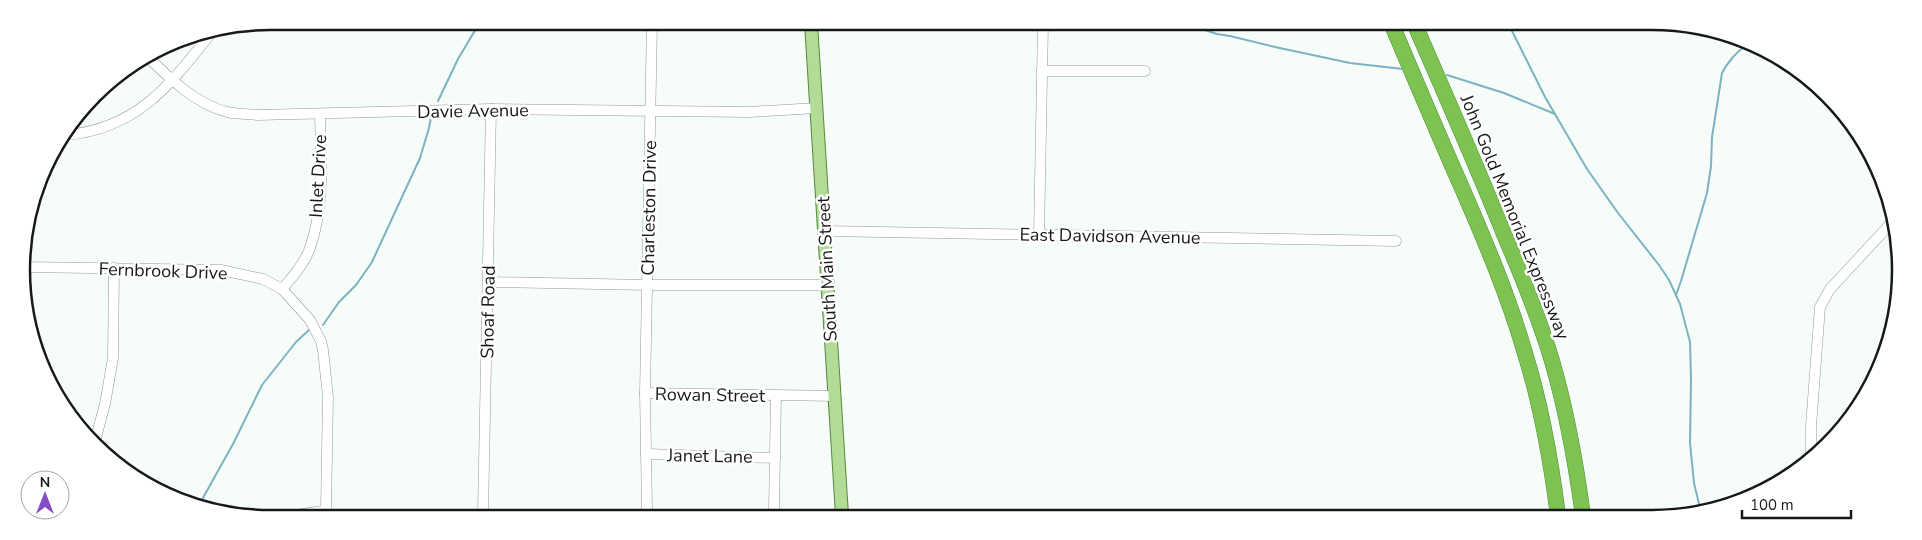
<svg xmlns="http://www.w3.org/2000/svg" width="1922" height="540" font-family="'Nunito Sans',sans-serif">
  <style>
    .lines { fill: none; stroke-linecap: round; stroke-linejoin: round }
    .stream { stroke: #7db2c2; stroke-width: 2 }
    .minor-casing { stroke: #919794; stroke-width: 11 }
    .major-casing { stroke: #59883d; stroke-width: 14 }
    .highway-casing { stroke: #59883d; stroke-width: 16 }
    .minor { stroke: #fff; stroke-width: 10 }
    .major { stroke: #b1db97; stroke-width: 12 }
    .highway { stroke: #7dc351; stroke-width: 15 }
    .labels { text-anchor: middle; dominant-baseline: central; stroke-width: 5; stroke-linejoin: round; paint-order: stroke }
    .street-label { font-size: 18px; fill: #171918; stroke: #fff }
    .rim { fill: none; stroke: #171918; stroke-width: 2.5 }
  </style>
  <rect width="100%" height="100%" fill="#f6fdf9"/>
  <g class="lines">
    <!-- stream -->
    <g class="stream">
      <path d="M1186,24l31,10 13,2 45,11 75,16 53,6"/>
      <path d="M1509,25l36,72 42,72 31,44 41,52 10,15 11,24 10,38 1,37 -1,64 4,40 7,29"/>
      <path d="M1447,75l57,18 51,21"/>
      <path d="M438,101l20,-42 22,-37"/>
      <path d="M1676,295l5,-14 26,-88 4,-27 1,-29 10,-64c5,-10 15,-22 25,-28"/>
      <path d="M323,325l16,-23 17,-17 16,-23 48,-104 9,-30 2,-11"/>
      <path d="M199,505l34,-61 29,-59 34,-43 13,-12"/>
    </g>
    <!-- minor casing -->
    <g class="minor-casing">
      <g id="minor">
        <path d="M148,57c22,22 48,47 79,55 10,2 21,2 31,3l233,-6 258,3 68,-4"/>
        <path d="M1042,71h103"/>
        <path d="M66,135c71,-6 104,-50 145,-102"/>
        <path d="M825,231l571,10"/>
        <path d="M1039,235l4,-211"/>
        <path d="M24,267l197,3 42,9 19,10 28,31 11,21 2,9 5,47 -2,111 -3,3 -21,3"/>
        <path d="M489,282l159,3h179"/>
        <path d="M282,289c11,-12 23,-26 28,-41 15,-43 11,-90 10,-134"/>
        <path d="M645,393l190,3"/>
        <path d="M95,441l10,-37 8,-46 1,-90"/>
        <path d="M646,454l129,4"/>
        <path d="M1811,460v-34l9,-119 10,-18 65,-70"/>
        <path d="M483,514l8,-405"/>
        <path d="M648,515l-1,-6 -2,-116 7,-370"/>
        <path d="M771,515l3,-6 2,-113"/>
      </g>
    </g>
    <!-- major casing -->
    <g class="major-casing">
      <path id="major" d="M811,23l31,492"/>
    </g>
    <!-- highway casing -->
    <g class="highway-casing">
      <g id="highway">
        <path d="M1392,25c23,54 46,109 70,163 23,53 46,107 62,162 17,54 27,110 34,166"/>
        <path d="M1415,25c30,69 61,139 89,209 18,42 35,83 48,127 15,51 24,103 31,155"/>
      </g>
    </g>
    <!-- minor -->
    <use href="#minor" class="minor"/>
    <!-- major -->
    <use href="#major" class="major"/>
    <!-- highway -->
    <use href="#highway" class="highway"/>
  </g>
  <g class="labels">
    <!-- street labels -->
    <g class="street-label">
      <text transform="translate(473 111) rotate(-1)">Davie Avenue</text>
      <text transform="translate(318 176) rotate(-87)">Inlet Drive</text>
      <text transform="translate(649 208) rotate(-89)">Charleston Drive</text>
      <text transform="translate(1515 217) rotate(68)">John Gold Memorial Expressway</text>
      <text transform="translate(1110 236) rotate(1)">East Davidson Avenue</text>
      <text transform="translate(827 269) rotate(-93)">South Main Street</text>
      <text transform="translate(163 271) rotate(2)">Fernbrook Drive</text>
      <text transform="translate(488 312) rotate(-89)">Shoaf Road</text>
      <text transform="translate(710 395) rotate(1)">Rowan Street</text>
      <text transform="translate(710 456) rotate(1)">Janet Lane</text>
    </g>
  </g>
  <!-- crop -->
  <path d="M0 0H1922V540H0ZM270 30H1652A240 240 0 0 1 1892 270V270A240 240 0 0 1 1652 510H270A240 240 0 0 1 30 270V270A240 240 0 0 1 270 30Z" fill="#fff" fill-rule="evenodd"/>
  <path class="rim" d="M270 30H1652A240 240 0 0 1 1892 270V270A240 240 0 0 1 1652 510H270A240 240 0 0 1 30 270V270A240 240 0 0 1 270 30Z"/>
  <!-- north arrow -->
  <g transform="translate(45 495)"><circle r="24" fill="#ffffff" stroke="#a2a3a3"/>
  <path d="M0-4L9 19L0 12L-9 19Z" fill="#834dc4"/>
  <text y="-8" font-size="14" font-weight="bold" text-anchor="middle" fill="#171918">N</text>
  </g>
  <!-- scale -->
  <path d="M1742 510v8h109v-8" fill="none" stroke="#171918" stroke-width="2.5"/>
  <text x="1750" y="510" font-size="15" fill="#171918" stroke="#ffffff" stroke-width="4" paint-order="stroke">100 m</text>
</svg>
